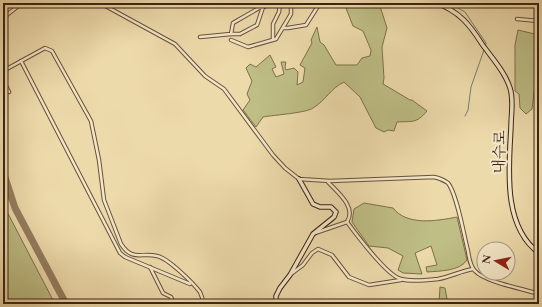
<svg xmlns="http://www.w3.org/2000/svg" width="542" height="307" font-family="'EB Garamond','Noto Serif KR',serif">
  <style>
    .green { fill: #bebe85; stroke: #7d704c }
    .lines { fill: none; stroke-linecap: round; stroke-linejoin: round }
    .stream { stroke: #747e71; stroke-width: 1 }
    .taxiway { stroke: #947e60; stroke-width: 7 }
    .street-casing { stroke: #68513a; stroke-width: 4.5 }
    .secondary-casing { stroke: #3c2314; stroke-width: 5.5 }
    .street { stroke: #f3e7c8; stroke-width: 2.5 }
    .secondary { stroke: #f3e7c8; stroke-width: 3.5 }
    .labels { text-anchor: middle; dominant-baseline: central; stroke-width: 4; stroke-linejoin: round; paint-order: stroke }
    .street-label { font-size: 15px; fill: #3c2314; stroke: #f3e7c8 }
  </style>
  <rect width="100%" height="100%" fill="#eddaab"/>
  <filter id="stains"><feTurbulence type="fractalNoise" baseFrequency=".005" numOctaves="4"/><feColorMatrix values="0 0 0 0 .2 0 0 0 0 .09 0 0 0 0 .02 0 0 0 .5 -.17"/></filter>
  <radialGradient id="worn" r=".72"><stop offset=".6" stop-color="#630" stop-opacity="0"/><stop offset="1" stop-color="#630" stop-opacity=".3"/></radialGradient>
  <!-- green -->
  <g class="green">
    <path d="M344,3h35l8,25 -5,19 2,31 -1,6 27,16h2l15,11c-11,13 -15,10 -30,11l-3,9 -6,-1 -4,2 -8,-4 -16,-31 -16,-15c-13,6 -19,19 -31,26 -7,5 -39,7 -50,9l-7,10 -13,-17 7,-10 -3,-6 5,-13 -6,-13 4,-4 6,3 14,-12 6,12 -4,2 4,8 8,-3 -3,-12h5l-1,5 1,3 8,-2 4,4 -1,13 6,-3 2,-14 -5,-3 12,-22 -1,-3 6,-13 3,15 4,3 12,20h21l5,-7 8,-2 1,-6 -8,-19 -10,-5z"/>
    <path d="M518,30l21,5c0,25 -4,49 -7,74l-6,5 -6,-6 -1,-14 -4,-3v-46z"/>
    <path d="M364,203l29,5c14,18 43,13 64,9l10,43c-7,11 -27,11 -40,12l-1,-5 11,-2 -6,-19 -16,7 7,21 -19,-1 -5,-3 5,-14 -15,-8 -19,-2 -17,-24 2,-13z"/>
    <path d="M3,204l52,100h-52z"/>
    <path d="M440,287l5,1 3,16h-11l2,-1z"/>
  </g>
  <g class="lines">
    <!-- stream -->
    <g class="stream">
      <path d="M449,3l16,9 21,31 -1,4"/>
      <path d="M465,116l3,-6 3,-23 13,-37"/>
    </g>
    <!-- taxiway -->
    <path class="taxiway" d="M3,171l12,37 51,96"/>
    <!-- street casing -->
    <g class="street-casing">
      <g id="street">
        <path d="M100,3l75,41 30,32 19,13 49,66 12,13 14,11 31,2 104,-4c5,1 10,3 14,6 9,11 16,53 20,68 1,7 2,15 7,20 10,11 49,18 64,23"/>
        <path d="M3,18l19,-15"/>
        <path d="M517,19l22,2"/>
        <path d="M283,28h5l18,-3 14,-22"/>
        <path d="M231,34h9l17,-9 6,-18"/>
        <path d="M200,37l31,-3 2,-11 26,-15 18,-5"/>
        <path d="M231,40l17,7 28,-8 15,-25v-11"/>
        <path d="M273,40v-16l6,-12 1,-9"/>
        <path d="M21,61l99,192 5,4 65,27"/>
        <path d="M3,71l42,-23 7,3 39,70 8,39 5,40 17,44c12,18 20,8 36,12 11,2 36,27 43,36 2,4 3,8 3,12"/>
        <path d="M3,80l6,12"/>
        <path d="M347,222c9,12 40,54 54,57 10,3 27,1 37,0 12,-2 23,-8 35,-10"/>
        <path d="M315,233l32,-11c10,-15 -10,-30 -19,-40"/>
        <path d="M150,267l13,26 8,4 3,7"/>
        <path d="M291,274l12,-9 9,-12 6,-4 14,6 17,22 20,8 32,-5"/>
      </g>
    </g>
    <!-- secondary casing -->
    <g class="secondary-casing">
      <g id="secondary">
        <path d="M436,3c23,8 34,22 46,41 10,14 23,28 28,44 4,12 1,26 1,39 -2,40 -9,99 28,126"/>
        <path d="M276,304v-8l4,-8 10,-13 23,-41 21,-17 2,-5 -5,-5h-11l-7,-3 -14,-25"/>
      </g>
    </g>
    <!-- street -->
    <use href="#street" class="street"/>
    <!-- secondary -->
    <use href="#secondary" class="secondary"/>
  </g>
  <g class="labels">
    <!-- street labels -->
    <g class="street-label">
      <text transform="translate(499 152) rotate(-89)">내수로</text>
    </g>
  </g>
  <!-- margin -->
  <rect width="542" height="307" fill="none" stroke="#eddaab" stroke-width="16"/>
  <rect x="4" y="4" width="534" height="299" fill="none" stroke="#3c2314" stroke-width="2"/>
  <rect x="8" y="8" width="526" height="291" fill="none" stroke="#3c2314"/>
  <!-- north arrow -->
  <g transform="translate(496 261) rotate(280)"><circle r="19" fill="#f3e7c8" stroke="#aa9980"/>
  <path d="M0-3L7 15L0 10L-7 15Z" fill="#8f2418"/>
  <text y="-6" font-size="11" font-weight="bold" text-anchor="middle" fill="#3c2314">N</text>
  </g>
  <rect width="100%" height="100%" filter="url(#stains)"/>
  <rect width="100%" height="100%" fill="url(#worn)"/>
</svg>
